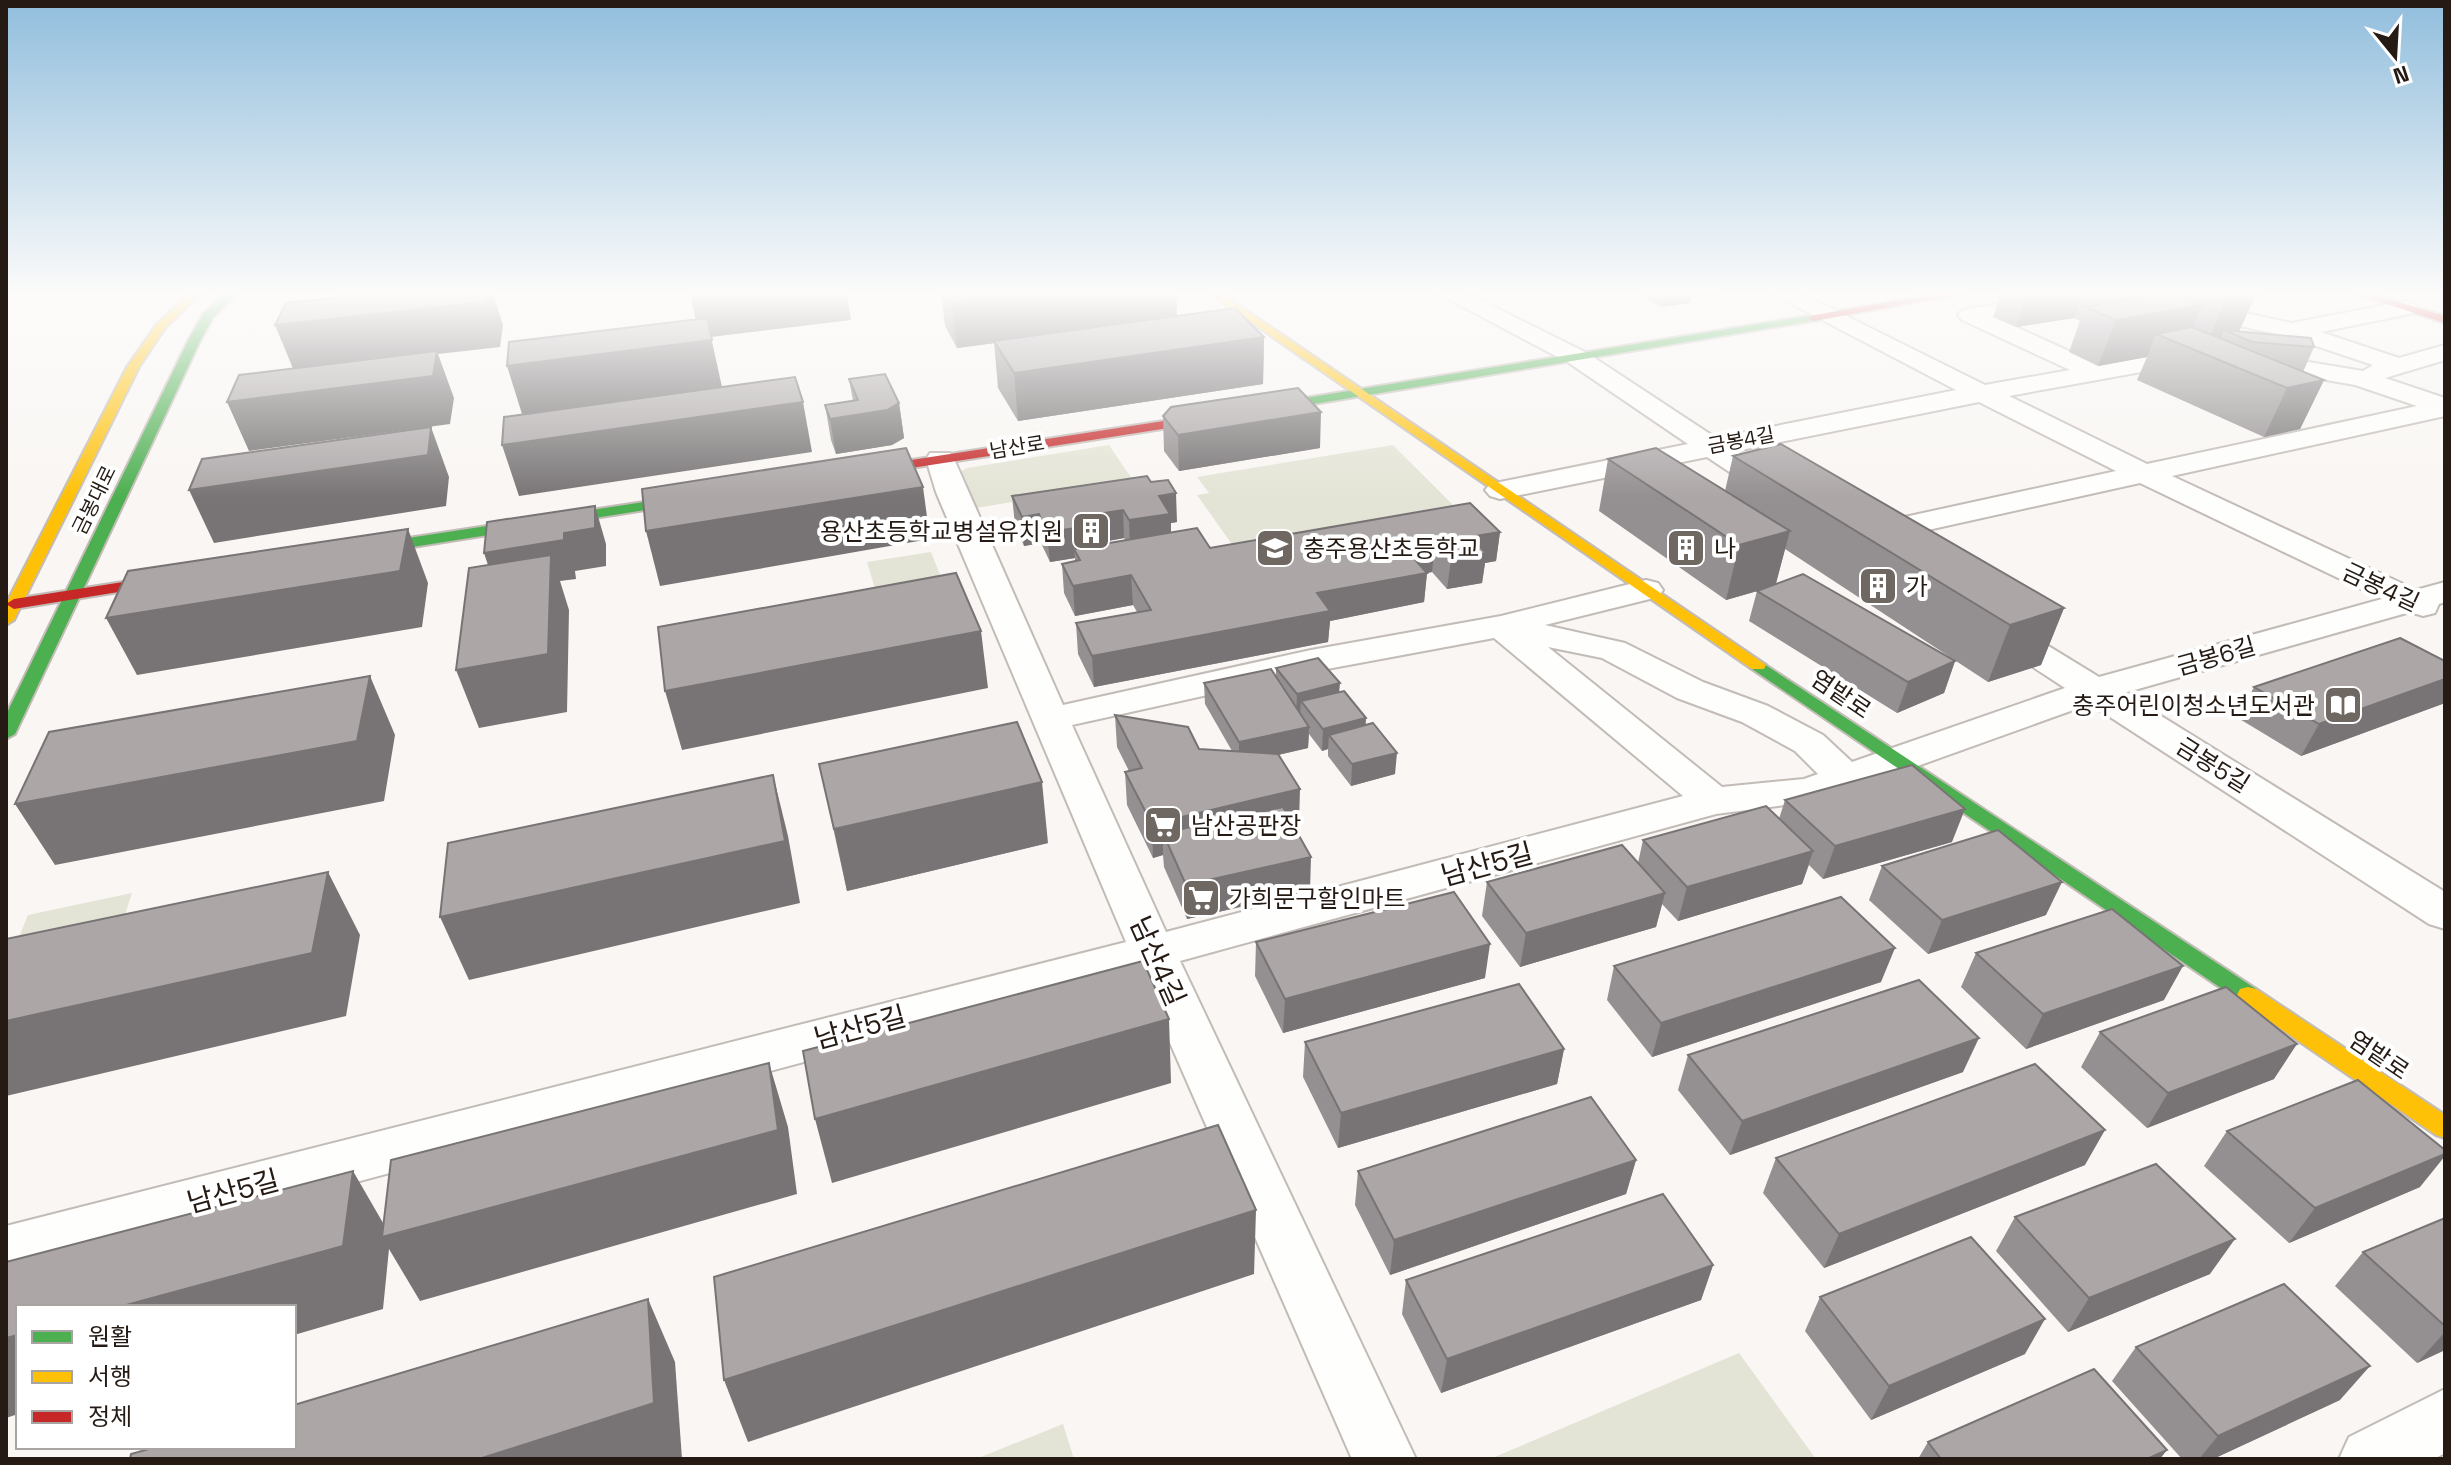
<svg xmlns="http://www.w3.org/2000/svg" width="2451" height="1465" font-family="'Space Grotesk','Noto Sans KR',sans-serif">
  <style>
    .green { fill: #e3e4d5 }
    .lines { fill: none; stroke-linecap: round; stroke-linejoin: round }
    .street-casing { stroke: #c2bbb6; stroke-width: 4 }
    .fast-casing { stroke: #c2bbb6; stroke-width: 4 }
    .slow-casing { stroke: #c2bbb6; stroke-width: 4 }
    .jam-casing { stroke: #c2bbb6; stroke-width: 4 }
    .street { fill: #fefefd; fill-rule: evenodd }
    .fast { fill: #4caf50; fill-rule: evenodd }
    .slow { fill: #ffc107; fill-rule: evenodd }
    .jam { fill: #c62828; fill-rule: evenodd }
    .wall { fill: #948f90; fill-rule: evenodd }
    .shaded-wall { fill: #787475 }
    .building { fill: #aca6a7; stroke: #787475; stroke-width: 2 }
    .labels { text-anchor: middle; dominant-baseline: central; stroke-width: 8; stroke-linejoin: round; paint-order: stroke }
    .far-street-label { font-size: 20px; fill: #251b14; stroke: #fff }
    .poi-label { font-size: 24px; fill: #251b14; stroke: #fff; text-anchor: start }
    .street-label { font-size: 24px; fill: #251b14; stroke: #fff }
    .near-street-label { font-size: 28px; fill: #251b14; stroke: #fff }
  </style>
  <rect width="100%" height="100%" fill="#f9f6f3"/>
  <!-- green -->
  <g class="green">
    <path d="M1109,445l25,37 -158,26 -16,-36 7,-4z"/>
    <path d="M1393,445l65,65 -222,40 -39,-55 12,-2 -12,-16z"/>
    <path d="M931,552l25,64 -69,13 -20,-67z"/>
    <path d="M132,893l-27,82 -99,-6 22,-54z"/>
    <path d="M1739,1353l77,106h-326z"/>
    <path d="M1063,1424l11,35h-98z"/>
  </g>
  <g class="lines">
    <!-- street casing -->
    <g class="street-casing">
      <g id="street">
        <path d="M1437,293h29l121,60 129,85 240,-48 -185,-97h29l185,92 85,-15 -108,-50 -4,-5 4,-5 101,-17h53l-11,7 -109,18 104,47 93,-16 9,2 3,5 -3,5 -193,35 138,68 270,-58 -62,-21 -110,-19 -4,-5 4,-5 9,-3 109,18 10,-6 -87,-29 -101,-22 -4,-5 4,-5 8,-2 99,21 114,-22 8,2 4,5 -4,5 -93,19 78,26 46,-13v15l-60,18 60,20v18l-273,60 244,114 29,-8v20l-6,2 -4,9 -12,3 -13,-4 -286,81 321,199v37l-16,-5 -339,-220 -267,96 -107,14 -536,147 236,498h-64l-213,-487 -1133,304v-50l1120,-284 -190,-450 -10,-33 4,-6h20l4,6 109,246 248,-55 190,-34 145,-36 12,3 5,7 -5,7 -113,28 80,18 78,39 65,24 55,29 29,27 213,-74 -78,-51 -5,-7 5,-7 12,-3 12,3 88,54 283,-78 -242,-116 -275,61 -11,-2 -5,-7 5,-7 262,-57 -137,-69 -243,49 48,32 5,6 -5,6h-20l-57,-38 -207,42 -10,-3 -5,-6 5,-6 198,-40 -119,-81zM1494,638l189,158 -517,136 -94,-207 239,-53zM1548,647l54,11 75,40 65,24 53,29 23,23 -14,5 -82,8z"/>
        <path d="M2445,1389v64l-11,6h-95l10,-22z"/>
      </g>
    </g>
    <!-- fast casing -->
    <g class="fast-casing">
      <g id="fast">
        <path d="M227,293h11l-25,24 -12,22 -186,395 -9,5v-24l183,-376 15,-26z"/>
        <path d="M1814,315l6,3 -2,2 -648,108 -6,-4 6,-4z"/>
        <path d="M703,493l5,1v6l-352,56 -8,-5 8,-5z"/>
        <path d="M1758,660l498,329 3,6 -3,6 -8,2 -8,-2 -488,-332 -2,-4z"/>
      </g>
    </g>
    <!-- slow casing -->
    <g class="slow-casing">
      <g id="slow">
        <path d="M190,293h11l-36,35 -26,39 -125,253 -8,5v-21l121,-237 30,-43z"/>
        <path d="M1209,293h12l545,372 -2,4h-12z"/>
        <path d="M2248,987l8,2 189,126v23l-9,-3 -196,-134 -3,-6 3,-6z"/>
      </g>
    </g>
    <!-- jam casing -->
    <g class="jam-casing">
      <g id="jam">
        <path d="M1942,293h24l-152,28 -6,-3 6,-3z"/>
        <path d="M2353,293h16l76,23v7z"/>
        <path d="M1170,420l6,4 -1,3 -322,50 -7,-4 7,-4z"/>
        <path d="M181,573l8,5 -3,3 -172,28 -8,-5 8,-5z"/>
      </g>
    </g>
    <!-- street -->
    <use href="#street" class="street"/>
    <!-- fast -->
    <use href="#fast" class="fast"/>
    <!-- slow -->
    <use href="#slow" class="slow"/>
    <!-- jam -->
    <use href="#jam" class="jam"/>
  </g>
  <!-- wall -->
  <g class="wall">
    <path d="M941,293h235l1,23 87,21 -1,47 -245,37 -20,-33 -4,-45 -37,5 -12,-22z"/>
    <path d="M1639,293h85l-33,4 -1,6 -29,4z"/>
    <path d="M2001,293h246l8,3 -16,36 75,15 -11,25 21,8 -24,49 -36,8 -127,-57 10,-23 -49,9 -29,-14 11,-31 -6,-3 -58,9 -23,-10z"/>
    <path d="M849,379l50,24 5,35 -12,7 -56,9 -5,-14 -6,-35 28,-4z"/>
    <path d="M1163,416l157,32 -141,23 -15,-20z"/>
    <path d="M1733,456l331,152 -23,57 -53,17 -203,-133 -9,35 179,77 -11,32 -47,20 -148,-92 8,-30 -31,9 -127,-89 9,-52 117,32z"/>
    <path d="M1147,476l30,46 -6,1v9l39,16 290,-16 -4,29 -11,2 -3,20 -35,6 -15,-17 -5,1 -3,29 -94,19 -2,21 -234,45 -16,-33 -2,-31 61,-11 -4,-7 -58,11 -11,-23 -2,-29 13,-3v-3l-25,4 -9,-19 -17,3 -9,-21 -3,-29zM1124,538l1,2 -33,6v-2z"/>
    <path d="M1276,668l63,24 27,33 29,49 -44,12 -23,-30v-7l-6,2 -13,-17 -1,14 -30,7 21,67 -7,1 18,68 -123,28 -23,-52 -1,-12 -10,3 -26,-53 -2,-33 4,-1 -12,-24 -2,-32 84,34 33,2 -27,-47 -1,-21 72,-7z"/>
    <path d="M2254,687l191,16 -144,53 -63,-38z"/>
    <path d="M819,764l229,79 -201,48z"/>
    <path d="M1785,800l167,42 -129,37 -14,-14 -7,19 -124,37 -16,-17 -6,23 -136,40 -38,-51 5,-34 151,-19 5,-23 136,-21z"/>
    <path d="M1882,866l164,49 -118,39 -59,-54z"/>
    <path d="M1256,942l229,36 -202,55 -28,-57z"/>
    <path d="M1976,953l188,47 -138,49 -65,-62z"/>
    <path d="M1614,966l267,16 -229,75 -45,-57z"/>
    <path d="M2100,1032l174,47 -127,49 -66,-61z"/>
    <path d="M1305,1042l259,7 -7,35 -219,64 -35,-71z"/>
    <path d="M1688,1055l275,17 -233,83 -52,-65z"/>
    <path d="M2227,1131l193,56 -131,56 -85,-77z"/>
    <path d="M1776,1158l309,7 -261,103 -61,-75z"/>
    <path d="M1636,1160l-10,34 -236,81 -35,-70 3,-34z"/>
    <path d="M2015,1217l195,57 -142,58 -72,-81z"/>
    <path d="M2445,1218v132l-28,13 -82,-77 28,-34z"/>
    <path d="M1713,1265l-12,35 -260,93 -39,-79 4,-34z"/>
    <path d="M1820,1297l205,57 -154,66 -66,-89z"/>
    <path d="M2136,1347l204,53 -127,59h-31l-70,-78z"/>
    <path d="M1928,1442l232,17h-242z"/>
  </g>
  <!-- shaded-wall -->
  <g class="shaded-wall">
    <path d="M487,293h6l10,32 -3,22 -62,7 16,44 -4,26 -201,27 -22,-49 67,-31 -19,-46z"/>
    <path d="M698,293h149l4,27 -140,17 11,50 -200,27 -15,-48 193,-27 -10,-45z"/>
    <path d="M1032,293h144l1,26 -220,29 -5,-45z"/>
    <path d="M1663,293h61l-33,4 -1,6 -29,4z"/>
    <path d="M2027,293h56l-9,25 -58,9z"/>
    <path d="M2255,296l-18,40 -13,-6 -6,14 -12,2 19,-45z"/>
    <path d="M2202,305l-17,41 -29,-12 -9,23 -49,9 18,-46z"/>
    <path d="M1264,337l-1,47 -245,37 -4,-48z"/>
    <path d="M2324,380l-24,49 -36,8 23,-49z"/>
    <path d="M803,402l9,50 -293,44 -17,-51z"/>
    <path d="M899,403l5,35 -12,7 -56,9 -6,-35z"/>
    <path d="M1321,412l-1,36 -141,23 -1,-36z"/>
    <path d="M431,427l18,50 -3,29 -232,37 -25,-53z"/>
    <path d="M923,487l7,52 -270,47 -14,-55z"/>
    <path d="M1176,493l1,29 -6,1v19l-41,7 -1,-29 30,-24z"/>
    <path d="M595,506l11,38v22l-31,5 1,8 -16,2 9,29 -2,102 -88,16 -23,-58 41,-78 -13,-39 80,-20z"/>
    <path d="M1123,510l1,28 -32,6 1,11 -19,-6 1,9 -25,4 -3,-30 38,-16z"/>
    <path d="M1039,514l2,29 -17,3 -2,-29z"/>
    <path d="M408,529l20,54 -6,44 -285,48 -31,-57z"/>
    <path d="M1790,531l-15,55 -49,14 13,-55z"/>
    <path d="M1500,532l-4,29 -11,2 -3,20 -35,6 4,-29 19,-23z"/>
    <path d="M1435,543l-3,29 -5,1 -3,29 -94,19 -2,21 -234,45 -2,-31 313,-107z"/>
    <path d="M1131,575l2,30 -58,11 -2,-30z"/>
    <path d="M2064,608l-23,57 -53,17 22,-57z"/>
    <path d="M981,631l7,57 -306,62 -17,-59z"/>
    <path d="M1955,661l-11,32 -47,20 11,-31z"/>
    <path d="M370,676l25,59 -11,66 -329,64 -40,-61z"/>
    <path d="M2445,679v24l-144,53 18,-32z"/>
    <path d="M1340,683l-2,22 -37,-4 -1,13 -4,1 1,-21z"/>
    <path d="M1366,718l-1,22 -36,-5 -1,14 -6,2 1,-22z"/>
    <path d="M1309,727l-1,21 -69,16v-22z"/>
    <path d="M1397,753l-2,21 -44,12 1,-22z"/>
    <path d="M773,775l15,61 12,67 -331,77 -29,-63z"/>
    <path d="M1042,782l6,61 -201,48 -13,-62z"/>
    <path d="M1300,789l-1,33 -128,31 -8,-20v22l-10,3 -1,-34z"/>
    <path d="M1965,809l-13,33 -129,37 12,-33z"/>
    <path d="M1813,851l-11,33 -124,37 9,-34z"/>
    <path d="M1311,857l-1,34 -123,28 -1,-34z"/>
    <path d="M328,872l32,63 -14,81 -340,80v-75z"/>
    <path d="M2062,882l-16,33 -118,39 14,-34z"/>
    <path d="M1665,893l-9,34 -136,40 6,-34z"/>
    <path d="M1490,944l-5,34 -202,55 2,-34z"/>
    <path d="M1895,948l-14,34 -229,75 9,-34z"/>
    <path d="M2183,966l-19,34 -138,49 17,-35z"/>
    <path d="M1169,1019l2,64 -339,100 -17,-64z"/>
    <path d="M1979,1038l-16,34 -233,83 12,-34z"/>
    <path d="M2297,1044l-23,35 -127,49 21,-35z"/>
    <path d="M1564,1049l-7,35 -219,64 3,-35z"/>
    <path d="M769,1063l19,64 9,67 -377,107 -31,-52 -6,60 -89,26v-28h-175l234,-136 37,64z"/>
    <path d="M2105,1130l-20,35 -261,103 15,-34z"/>
    <path d="M2445,1154v2l-25,31 -131,56 26,-35z"/>
    <path d="M1636,1160l-10,34 -236,81 4,-35z"/>
    <path d="M1256,1210l-2,64 -506,168 -24,-62z"/>
    <path d="M2235,1239l-25,35 -142,58 21,-34z"/>
    <path d="M1713,1265l-12,35 -260,93 6,-34z"/>
    <path d="M648,1299l27,63 7,97h-203z"/>
    <path d="M2045,1319l-20,35 -154,66 18,-34z"/>
    <path d="M2445,1332v18l-28,13z"/>
    <path d="M18,1335v79l-12,4v-80z"/>
    <path d="M2370,1366l-30,34 -127,59h-14l19,-23z"/>
    <path d="M2167,1450l-7,9h-13z"/>
  </g>
  <!-- building -->
  <g class="building">
    <path d="M377,293h110l-1,9 -211,23 11,-22z"/>
    <path d="M946,293h86l-80,10z"/>
    <path d="M2136,293h36l30,12 -86,15 -31,-13 60,-10z"/>
    <path d="M2204,293h43l8,3 -30,5z"/>
    <path d="M1235,308l29,29 -250,36 -20,-32z"/>
    <path d="M707,318l5,22 -205,26 2,-24z"/>
    <path d="M2192,327l132,53 -37,8 -131,-54z"/>
    <path d="M2224,330l87,8 3,9 -62,-5z"/>
    <path d="M437,351l-4,25 -206,26 12,-27z"/>
    <path d="M885,374l14,29 -12,7 -57,9 -5,-14 33,-5 -9,-21z"/>
    <path d="M795,377l8,25 -301,43 2,-28z"/>
    <path d="M1298,388l23,24 -143,23 -15,-19 8,-9z"/>
    <path d="M431,427l-3,28 -239,35 13,-31z"/>
    <path d="M1781,444l283,164 -54,17 -277,-169z"/>
    <path d="M906,448l17,39 -277,44 -4,-42z"/>
    <path d="M1656,448l134,83 -51,14 -131,-86z"/>
    <path d="M1147,476l4,6 17,-2 8,13 -17,3 11,18 -41,6 -6,-10 -38,6 6,10 -44,6 -8,-18 -17,3 -10,-21z"/>
    <path d="M1470,503l30,29 -30,5 16,16 -35,7 -16,-17 -30,6 22,24 -110,20 13,18 -238,45 -16,-33 75,-13 -20,-35 -58,11 -11,-22 18,-4 -6,-11 123,-21 13,20z"/>
    <path d="M595,506v22l-31,5v7l-80,13 3,-31z"/>
    <path d="M408,529l-8,42 -294,47 22,-47z"/>
    <path d="M551,555l-3,99 -92,16 13,-102z"/>
    <path d="M956,573l25,58 -316,60 -7,-64z"/>
    <path d="M1803,574l152,87 -47,21 -151,-91z"/>
    <path d="M2400,638l45,23v18l-126,45 -65,-37z"/>
    <path d="M1318,658l22,25 -43,11 -21,-26z"/>
    <path d="M1271,669l38,58 -70,15 -35,-59z"/>
    <path d="M370,676l-13,65 -342,63 34,-72z"/>
    <path d="M1344,691l22,27 -43,11 -22,-28z"/>
    <path d="M1115,715l73,12 11,22 79,5 22,35 -148,35 -27,-52 17,-4z"/>
    <path d="M1017,722l25,60 -208,47 -15,-65z"/>
    <path d="M1373,723l24,30 -45,11 -23,-29z"/>
    <path d="M1912,765l53,44 -130,37 -50,-46z"/>
    <path d="M773,775l12,66 -345,76 8,-74z"/>
    <path d="M1766,806l47,45 -126,36 -44,-47z"/>
    <path d="M1283,807l28,50 -125,28 -23,-52z"/>
    <path d="M1998,830l64,52 -120,38 -60,-54z"/>
    <path d="M1622,845l43,48 -139,40 -39,-51z"/>
    <path d="M328,872l-16,81 -306,68v-82z"/>
    <path d="M1454,892l36,52 -205,55 -29,-57z"/>
    <path d="M1841,897l54,51 -234,75 -47,-57z"/>
    <path d="M2112,909l71,57 -140,48 -67,-61z"/>
    <path d="M1143,961l26,58 -354,100 -12,-68z"/>
    <path d="M1919,980l60,58 -237,83 -54,-66z"/>
    <path d="M1519,984l45,65 -223,64 -36,-71z"/>
    <path d="M2226,987l71,57 -129,49 -68,-61z"/>
    <path d="M769,1063l9,67 -396,107 9,-77z"/>
    <path d="M2035,1064l70,66 -266,104 -63,-76z"/>
    <path d="M2358,1080l87,70v4l-130,54 -88,-77z"/>
    <path d="M1591,1097l45,63 -242,80 -36,-69z"/>
    <path d="M1218,1125l38,85 -532,170 -10,-103z"/>
    <path d="M2156,1164l79,75 -146,59 -74,-81z"/>
    <path d="M353,1171l-10,75 -224,61h-101v28l-12,3v-76z"/>
    <path d="M1663,1194l50,71 -266,94 -41,-79z"/>
    <path d="M2445,1218v108l-82,-74z"/>
    <path d="M1971,1237l74,82 -156,67 -69,-89z"/>
    <path d="M2284,1284l86,82 -152,70 -82,-89z"/>
    <path d="M648,1299l6,104 -175,56h-349l1,-5 25,-7h138v-42z"/>
    <path d="M2094,1369l73,81 -20,9h-206l-13,-17z"/>
  </g>
  <!-- sky -->
  <linearGradient id="sky" x2="0" y2="1"><stop stop-color="#91bedd"/><stop offset="0.59" stop-color="#fcfbfa"/><stop offset="1" stop-color="#fcfbfa" stop-opacity="0"/></linearGradient>
  <rect width="2451" height="498" fill="url(#sky)"/>
  <!-- icons -->
  <defs>
    <g id="building-square" transform="scale(2)"><rect x="-9" y="-9" width="18" height="18" rx="4" fill="#6f6862" stroke="#fff"/><path d="M-4-6H4V6H1V3H-1V6H-4ZM-2.5-4.3h1.7v1.8h-1.7ZM.8-4.3h1.7v1.8H.8ZM-2.5-1h1.7V.8h-1.7ZM.8-1h1.7V.8H.8Z" fill="#fff"/></g>
    <g id="school-square" transform="scale(2)"><rect x="-9" y="-9" width="18" height="18" rx="4" fill="#6f6862" stroke="#fff"/><path d="M0-5L7-2L0 1L-7-2ZM-4 1L0 2.5L4 1V4Q0 6-4 4Z" fill="#fff"/></g>
    <g id="library-square" transform="scale(2)"><rect x="-9" y="-9" width="18" height="18" rx="4" fill="#6f6862" stroke="#fff"/><path d="M-6-4Q-3-5.5-.7-3.5V5Q-3 3-6 4ZM6-4Q3-5.5 .7-3.5V5Q3 3 6 4Z" fill="#fff"/></g>
    <g id="supermarket-square" transform="scale(2)"><rect x="-9" y="-9" width="18" height="18" rx="4" fill="#6f6862" stroke="#fff"/><path d="M-6-5.5h2.5l.6 2H6L4.5 2H-2.5L-4.4-4H-6ZM-1.5 3.2a1.3 1.3 0 1 0 .1 0ZM3 3.2a1.3 1.3 0 1 0 .1 0Z" fill="#fff"/></g>
  </defs>
  <g fill-rule="evenodd">
    <use href="#building-square" x="1091" y="531"/>
    <use href="#school-square" x="1275" y="548"/>
    <use href="#building-square" x="1686" y="548"/>
    <use href="#building-square" x="1878" y="586"/>
    <use href="#library-square" x="2343" y="705"/>
    <use href="#supermarket-square" x="1163" y="825"/>
    <use href="#supermarket-square" x="1201" y="898"/>
  </g>
  <g class="labels">
    <!-- far-street labels -->
    <g class="far-street-label">
      <text transform="translate(1741 440) rotate(-11)">금봉4길</text>
      <text transform="translate(1017 447) rotate(-9)">남산로</text>
      <text transform="translate(94 500) rotate(-64)">금봉대로</text>
    </g>
    <!-- poi labels -->
    <g class="poi-label">
      <text x="1063" y="531" text-anchor="end">용산초등학교병설유치원</text>
      <text x="1303" y="548">충주용산초등학교</text>
      <text x="1714" y="548">나</text>
      <text x="1906" y="586">가</text>
      <text x="2315" y="705" text-anchor="end">충주어린이청소년도서관</text>
      <text x="1191" y="825">남산공판장</text>
      <text x="1229" y="898">가희문구할인마트</text>
    </g>
    <!-- street labels -->
    <g class="street-label">
      <text transform="translate(2381 587) rotate(25)">금봉4길</text>
      <text transform="translate(2216 656) rotate(-16)">금봉6길</text>
      <text transform="translate(1841 694) rotate(34)">염밭로</text>
      <text transform="translate(2213 765) rotate(32)">금봉5길</text>
      <text transform="translate(2379 1055) rotate(34)">염밭로</text>
    </g>
    <!-- near-street labels -->
    <g class="near-street-label">
      <text transform="translate(1487 864) rotate(-15)">남산5길</text>
      <text transform="translate(1158 961) rotate(66)">남산4길</text>
      <text transform="translate(860 1027) rotate(-15)">남산5길</text>
      <text transform="translate(233 1191) rotate(-15)">남산5길</text>
    </g>
  </g>
  <!-- border -->
  <rect width="2451" height="1465" fill="none" stroke="#251b14" stroke-width="16"/>
  <!-- legend -->
  <rect x="16" y="1305" width="280" height="144" fill="#ffffff" stroke="#a8a4a1" stroke-width="2"/>
  <rect x="32" y="1331" width="40" height="12" fill="#4caf50" stroke="#a8a4a1" stroke-width="2"/>
  <text x="88" y="1345" font-size="24" fill="#251b14">원활</text>
  <rect x="32" y="1371" width="40" height="12" fill="#ffc107" stroke="#a8a4a1" stroke-width="2"/>
  <text x="88" y="1385" font-size="24" fill="#251b14">서행</text>
  <rect x="32" y="1411" width="40" height="12" fill="#c62828" stroke="#a8a4a1" stroke-width="2"/>
  <text x="88" y="1425" font-size="24" fill="#251b14">정체</text>
  <!-- north arrow -->
  <g transform="translate(2395 56) rotate(162)" stroke="#ffffff" stroke-width="6" paint-order="stroke">
  <path d="M0-6L14 30L0 20L-14 30Z" fill="#251b14"/>
  <text y="-12" font-size="22" font-weight="bold" text-anchor="middle" fill="#251b14">N</text>
  </g>
</svg>
